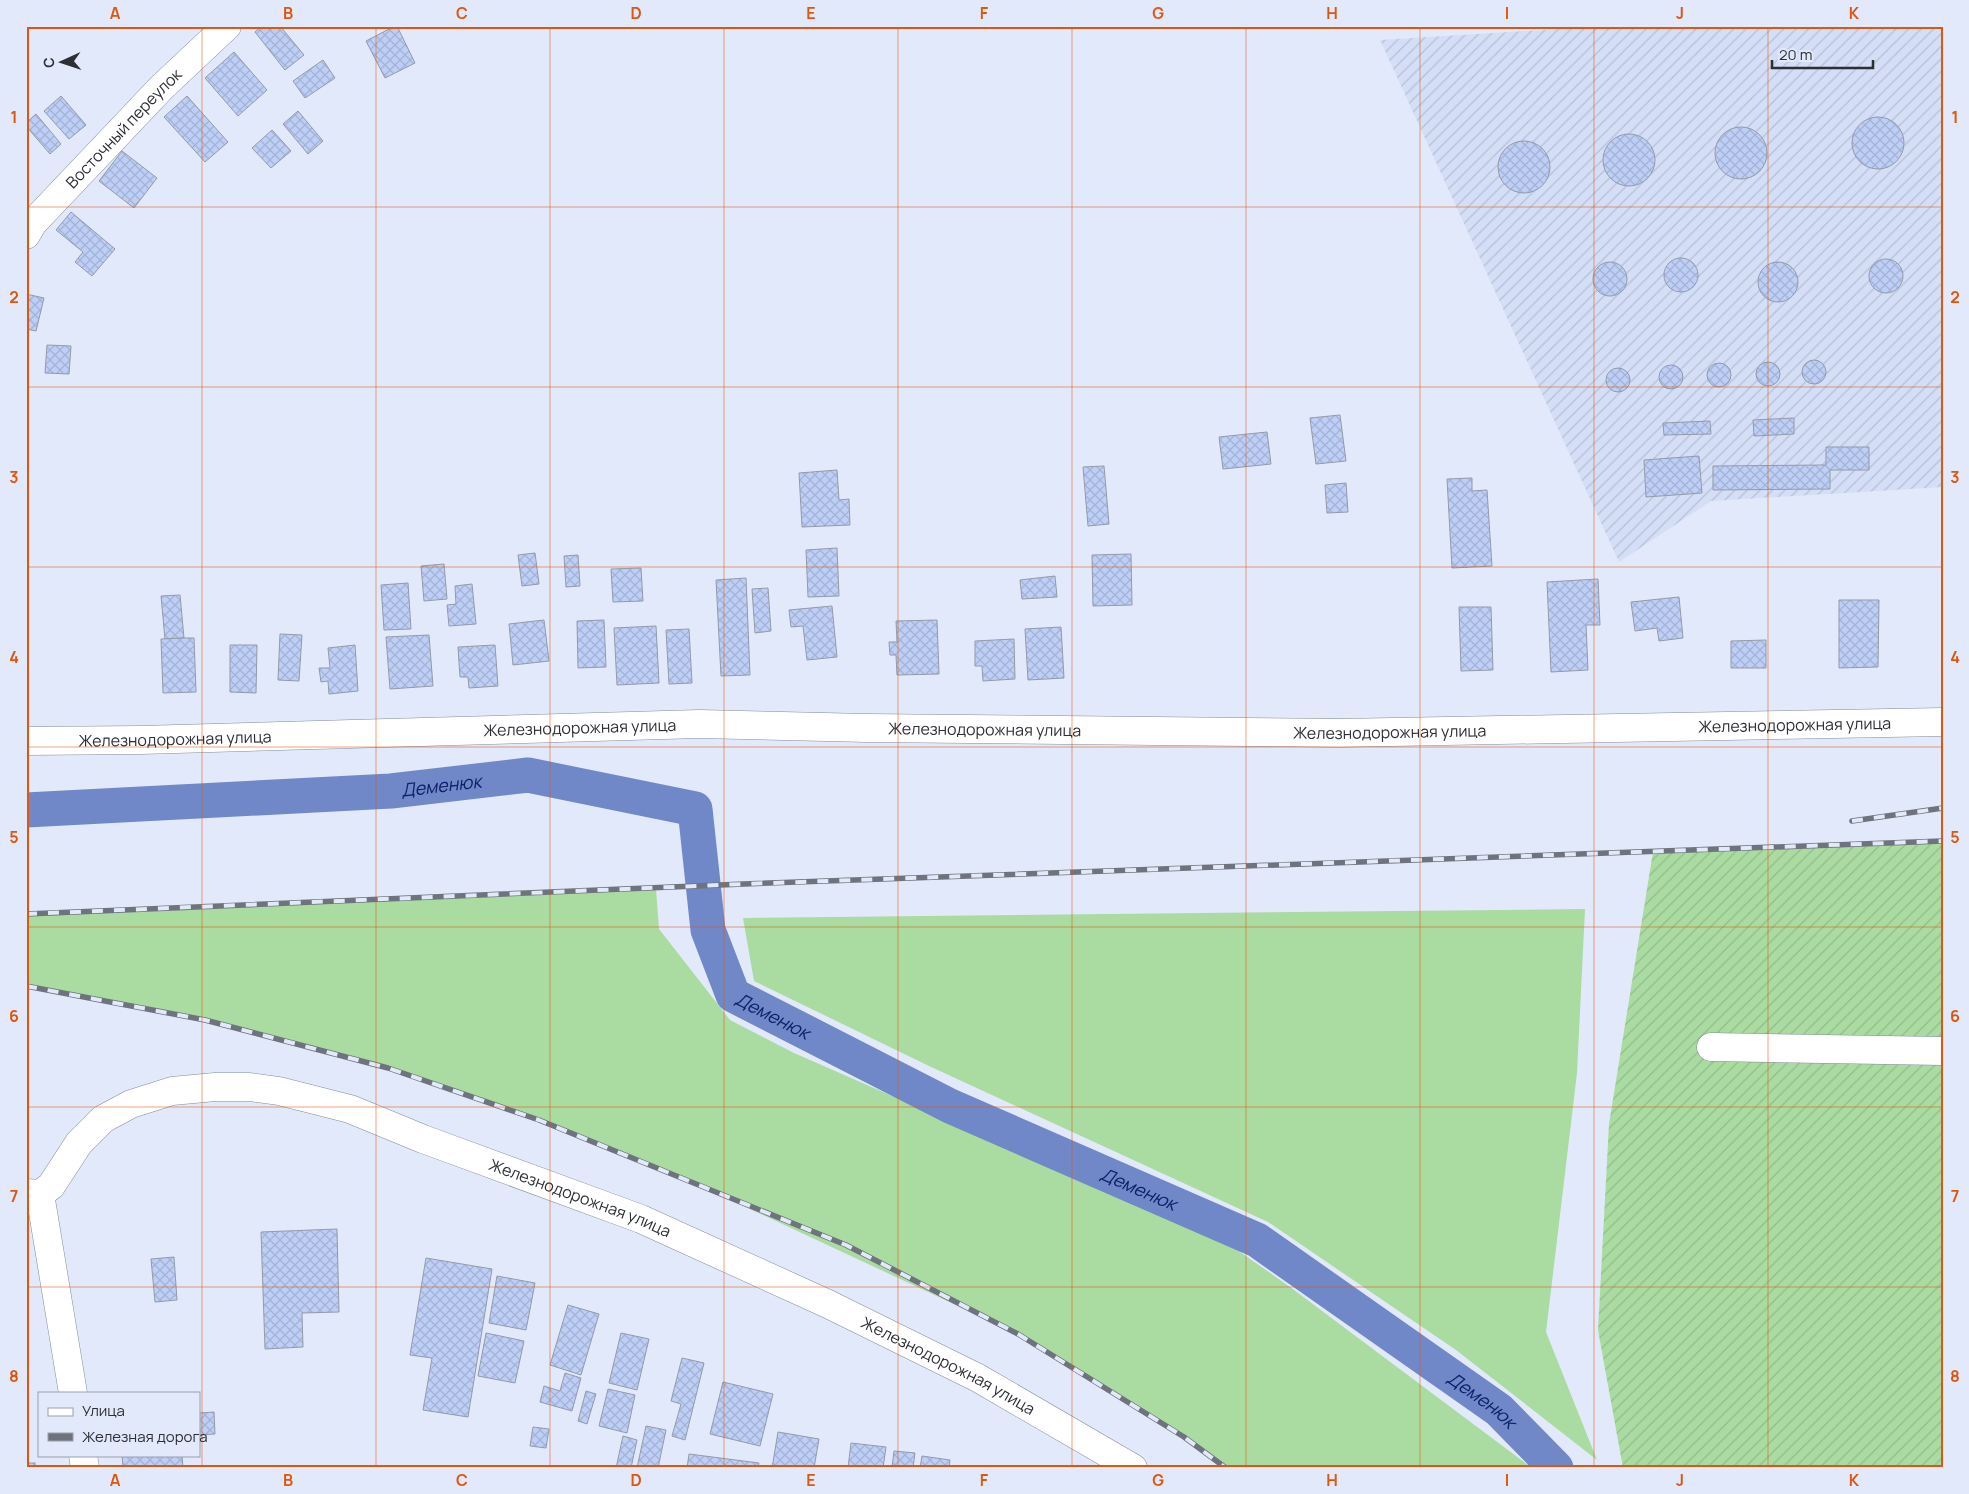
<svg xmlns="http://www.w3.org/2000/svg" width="1969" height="1494" font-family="Manrope,sans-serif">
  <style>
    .industrial { fill: url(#industrial-furrows) }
    .grass { fill: #aadba1 }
    .garden { fill: url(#garden-furrows) }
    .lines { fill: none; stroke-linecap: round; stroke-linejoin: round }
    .canal { stroke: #7088c7; stroke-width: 35 }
    .building { fill: url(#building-cross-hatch); stroke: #939aa9 }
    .minor-casing { stroke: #858b9a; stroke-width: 29 }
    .minor { stroke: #fff; stroke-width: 28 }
    .rail-casing { stroke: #6f737d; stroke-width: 5.5 }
    .rail { stroke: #e2e9fa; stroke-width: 4; stroke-dasharray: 11; stroke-linecap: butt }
    .grid { fill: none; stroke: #df570e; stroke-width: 1; stroke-opacity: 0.55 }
    .labels { text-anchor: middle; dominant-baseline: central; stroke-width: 4; stroke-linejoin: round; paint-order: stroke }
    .street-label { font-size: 16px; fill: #2d2f35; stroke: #e2e9fa }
    .water-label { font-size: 18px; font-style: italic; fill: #102069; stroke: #e2e9fa }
    .neatline { fill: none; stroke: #df570e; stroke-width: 2 }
    .grid-label { font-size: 16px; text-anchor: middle; font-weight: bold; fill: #df570e }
  </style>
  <defs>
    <pattern id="industrial-furrows" width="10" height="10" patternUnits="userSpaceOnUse" patternTransform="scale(1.25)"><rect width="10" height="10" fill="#d4def6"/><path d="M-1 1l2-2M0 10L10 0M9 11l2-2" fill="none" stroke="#b6bfd4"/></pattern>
    <pattern id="garden-furrows" width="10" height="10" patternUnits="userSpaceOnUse" patternTransform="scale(1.25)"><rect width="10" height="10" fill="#aadba1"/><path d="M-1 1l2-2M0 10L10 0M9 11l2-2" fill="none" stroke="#93bc8b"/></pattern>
    <pattern id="building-cross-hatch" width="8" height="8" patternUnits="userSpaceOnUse" patternTransform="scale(1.25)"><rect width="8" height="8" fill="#becff7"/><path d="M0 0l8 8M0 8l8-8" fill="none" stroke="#a4b2d4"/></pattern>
  </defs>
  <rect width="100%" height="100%" fill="#e2e9fa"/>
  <!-- industrial -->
  <path class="industrial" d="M1610,26h333v461l-232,14 -92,61 -239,-522z"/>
  <!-- grass -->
  <g class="grass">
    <path d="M656,889l3,40 71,91 64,33 432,189 64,45 242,181h-306l-42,-31 -166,-103 -332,-155 -147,-59 -151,-52 -183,-48 -179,-34v-72z"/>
    <path d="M1585,909l-8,164 -31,259 51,128 -141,-110 -188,-128 -339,-156 -175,-85 -11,-63z"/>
  </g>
  <!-- garden -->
  <path class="garden" d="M1943,841v627h-320l-25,-138 11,-206 44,-272z"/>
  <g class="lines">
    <!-- canal -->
    <path class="canal" id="s1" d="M26,810l365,-19 137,-16 167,34 13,121 25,65 217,111 307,134 242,170 57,58"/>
  </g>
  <!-- building -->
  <g class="building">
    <path d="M261,26h19l24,29 -19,15 -30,-38z"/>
    <path d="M395,26h2l18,37 -30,15 -19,-37z"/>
    <path d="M234,52l33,38 -29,26 -33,-38z"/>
    <path d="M323,60l12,18 -30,20 -12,-17z"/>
    <path d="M61,96l25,29 -17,14 -25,-28z"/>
    <path d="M187,96l41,46 -23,20 -41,-45z"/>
    <path d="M298,111l25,30 -15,13 -25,-30z"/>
    <path d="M36,114l25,30 -11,10 -24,-28v-3z"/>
    <circle cx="1878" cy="143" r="26"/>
    <circle cx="1741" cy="153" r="26"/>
    <path d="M272,130l19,21 -20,17 -19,-20z"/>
    <circle cx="1629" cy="160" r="26"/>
    <circle cx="1524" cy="167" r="26"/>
    <path d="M122,151l35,27 -23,30 -35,-27z"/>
    <path d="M71,212l44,37 -23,27 -17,-14 8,-10 -27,-22z"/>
    <circle cx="1681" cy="275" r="17"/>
    <circle cx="1886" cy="276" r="17"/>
    <circle cx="1778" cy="282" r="20"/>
    <circle cx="1610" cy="279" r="17"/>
    <path d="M26,294l18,4 -8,33 -10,-2z"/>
    <path d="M47,345l24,1 -2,28 -24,-1z"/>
    <circle cx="1814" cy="372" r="12"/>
    <circle cx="1768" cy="374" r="12"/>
    <circle cx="1719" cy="375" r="12"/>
    <circle cx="1671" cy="377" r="12"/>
    <circle cx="1618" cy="380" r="12"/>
    <path d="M1340,415l6,46 -30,3 -6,-46z"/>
    <path d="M1794,418v16l-40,2 -1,-16z"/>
    <path d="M1710,421l1,13 -47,1 -1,-12z"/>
    <path d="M1267,432l4,32 -48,5 -4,-32z"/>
    <path d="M1826,447h43v23h-39v19l-117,1v-24l113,-1z"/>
    <path d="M1699,456l3,37 -56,4 -2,-37z"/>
    <path d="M1104,466l5,58 -21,2 -5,-59z"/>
    <path d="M837,470l2,30 10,-1 1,26 -48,2 -3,-54z"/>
    <path d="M1472,478v13l15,-1 5,76 -40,2 -5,-89z"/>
    <path d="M1346,483l2,29 -21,1 -2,-28z"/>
    <path d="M837,548l2,48 -31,1 -2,-47z"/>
    <path d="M535,553l4,31 -17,2 -4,-31z"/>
    <path d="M1131,554l1,51 -39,1 -1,-51z"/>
    <path d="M578,555l2,31 -14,1 -2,-31z"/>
    <path d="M444,564l3,35 -23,2 -3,-35z"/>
    <path d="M641,568l2,33 -30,1 -2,-33z"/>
    <path d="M1055,576l2,21 -35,2 -2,-19z"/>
    <path d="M746,578l4,97 -29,1 -5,-96z"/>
    <path d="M1598,579l2,46h-14l2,45 -37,2 -4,-90z"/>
    <path d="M408,583l3,46 -27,1 -3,-45z"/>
    <path d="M472,584l4,40 -27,2 -2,-21 9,-1 -1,-18z"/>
    <path d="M768,588l3,43 -16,2 -3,-44z"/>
    <path d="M180,595l4,43 -19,1 -4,-43z"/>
    <path d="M1679,597l4,41 -24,3 -2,-13 -22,3 -4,-29z"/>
    <path d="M1839,600h40l-1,67 -39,1z"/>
    <path d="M832,606l5,51 -30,3 -4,-34 -12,1 -2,-17z"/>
    <path d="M1459,607h32l2,63 -32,1z"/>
    <path d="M544,620l5,41 -36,4 -4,-41z"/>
    <path d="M604,620l2,47 -28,1 -1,-47z"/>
    <path d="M937,620l2,54 -42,1 -1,-20h-6l-1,-13h8l-1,-21z"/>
    <path d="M656,626l3,57 -42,2 -3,-57z"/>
    <path d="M1061,627l3,51 -36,2 -3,-51z"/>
    <path d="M689,629l3,54 -23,1 -3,-54z"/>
    <path d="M280,634l22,1 -3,46 -21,-1z"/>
    <path d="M429,635l4,51 -43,3 -4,-52z"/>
    <path d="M184,638h10l2,54 -33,1 -2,-54z"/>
    <path d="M1014,639l1,40 -32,2 -1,-15h-7v-25z"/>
    <path d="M1766,640v28h-35v-27z"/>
    <path d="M230,645h27l-1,48 -26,-1z"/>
    <path d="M355,645l3,46 -29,3 -1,-13 -7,1 -2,-14h11l-2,-20z"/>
    <path d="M495,645l3,41 -29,2 -1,-11h-8l-2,-30z"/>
    <path d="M337,1229l2,83 -37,1 1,34 -38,2 -4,-117z"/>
    <path d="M174,1257l3,43 -22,2 -4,-43z"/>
    <path d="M426,1258l66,11 -24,148 -45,-7 9,-52 -22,-3z"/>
    <path d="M497,1276l38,7 -9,47 -37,-7z"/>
    <path d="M568,1305l31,9 -18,61 -31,-10z"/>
    <path d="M486,1333l38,8 -9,42 -37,-7z"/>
    <path d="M621,1333l28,6 -12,51 -28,-7z"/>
    <path d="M682,1358l22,5 -19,77 -13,-4 9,-32 -10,-3z"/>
    <path d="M565,1373l16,5 -9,33 -32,-9 4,-16 16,5z"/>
    <path d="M723,1382l50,12 -13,52 -50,-12z"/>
    <path d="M608,1389l27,6 -8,38 -28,-7z"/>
    <path d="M586,1391l10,3 -9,30 -9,-3z"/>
    <path d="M214,1412l1,22 -16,1v-22z"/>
    <path d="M646,1426l20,4 -8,38h-21z"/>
    <path d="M533,1427l16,2 -3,19 -16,-2z"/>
    <path d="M778,1432l41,7 -5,29h-42z"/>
    <path d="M623,1436l14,4 -6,28h-15z"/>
    <path d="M851,1443l35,4 -3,21h-35z"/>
    <path d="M894,1451l21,2 -2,15h-21z"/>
    <path d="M689,1454l70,9 -1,5h-71z"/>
    <path d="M122,1455h60l1,13h-60z"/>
    <path d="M922,1456l28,4 -1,8h-29z"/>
    <rect x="26" y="1463" width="9" height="5"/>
  </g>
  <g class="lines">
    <!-- minor casing -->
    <g class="minor-casing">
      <g id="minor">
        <path id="s2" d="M26,235l7,-12 128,-135 66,-62"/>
        <path id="s3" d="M26,741l115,-1 558,-16 168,4 472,5 604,-11"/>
        <path d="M1711,1047l232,4"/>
        <path id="s4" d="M26,1193l14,1 11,-8 28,-43 24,-24 28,-15 41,-13 43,-4h35l29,4 71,18 73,30 218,80 187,85 150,74 155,90"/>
        <path d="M40,1194l33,199"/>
        <path d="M83,1455l2,13"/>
      </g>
    </g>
    <!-- minor -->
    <use href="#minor" class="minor"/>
    <!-- rail casing -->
    <g class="rail-casing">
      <g id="rail">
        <path d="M1852,821l91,-13"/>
        <path d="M26,914l718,-30 1199,-43"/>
        <path d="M26,986l179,34 183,48 151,52 307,125 172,89 166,103 42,31"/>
      </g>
    </g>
    <!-- rail -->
    <use href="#rail" class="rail"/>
  </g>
  <!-- grid -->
  <path class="grid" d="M202,26v1442M376,26v1442M550,26v1442M724,26v1442M898,26v1442M1072,26v1442M1246,26v1442M1420,26v1442M1594,26v1442M1768,26v1442M26,207h1917M26,387h1917M26,567h1917M26,747h1917M26,927h1917M26,1107h1917M26,1287h1917"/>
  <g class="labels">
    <!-- street labels -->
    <g class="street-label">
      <text stroke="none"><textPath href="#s2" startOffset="145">Восточный переулок</textPath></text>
      <text stroke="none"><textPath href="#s3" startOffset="1769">Железнодорожная улица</textPath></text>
      <text stroke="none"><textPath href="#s3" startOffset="554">Железнодорожная улица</textPath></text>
      <text stroke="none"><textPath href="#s3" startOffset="959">Железнодорожная улица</textPath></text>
      <text stroke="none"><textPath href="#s3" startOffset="1364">Железнодорожная улица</textPath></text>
      <text stroke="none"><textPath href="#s3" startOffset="149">Железнодорожная улица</textPath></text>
      <text stroke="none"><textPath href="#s4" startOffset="615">Железнодорожная улица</textPath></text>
      <text stroke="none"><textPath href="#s4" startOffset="1020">Железнодорожная улица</textPath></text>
    </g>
    <!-- water labels -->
    <g class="water-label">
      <text stroke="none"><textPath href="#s1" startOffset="416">Деменюк</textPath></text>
      <text stroke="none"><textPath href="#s1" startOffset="910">Деменюк</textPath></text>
      <text stroke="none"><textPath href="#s1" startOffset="1315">Деменюк</textPath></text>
      <text stroke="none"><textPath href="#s1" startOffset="1720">Деменюк</textPath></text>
    </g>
  </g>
  <!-- border -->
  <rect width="1969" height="1494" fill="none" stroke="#e2e9fa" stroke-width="55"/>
  <!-- legend -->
  <rect x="38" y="1392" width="162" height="65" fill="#e2e9fa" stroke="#9a9fab"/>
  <rect x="48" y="1408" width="25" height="8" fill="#ffffff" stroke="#9a9fab"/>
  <text x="82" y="1416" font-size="15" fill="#2d2f35">Улица</text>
  <rect x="48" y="1433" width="25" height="8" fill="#6f737d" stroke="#9a9fab"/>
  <text x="82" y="1442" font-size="15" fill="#2d2f35">Железная дорога</text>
  <!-- north arrow -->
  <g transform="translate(62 62) rotate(267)" stroke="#e2e9fa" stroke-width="4" paint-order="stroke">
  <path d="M0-4L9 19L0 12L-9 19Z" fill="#2d2f35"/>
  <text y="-8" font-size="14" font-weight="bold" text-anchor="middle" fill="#2d2f35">С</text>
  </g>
  <!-- scale -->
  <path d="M1772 60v8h101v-8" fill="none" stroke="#2d2f35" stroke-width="2.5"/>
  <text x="1779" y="60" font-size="15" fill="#2d2f35" stroke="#e2e9fa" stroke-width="4" paint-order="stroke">20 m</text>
  <rect x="28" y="28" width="1914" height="1438" class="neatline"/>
  <g class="grid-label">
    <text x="115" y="19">A</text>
    <text x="288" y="19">B</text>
    <text x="462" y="19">C</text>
    <text x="636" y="19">D</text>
    <text x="811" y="19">E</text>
    <text x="984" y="19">F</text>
    <text x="1158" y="19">G</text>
    <text x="1332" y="19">H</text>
    <text x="1507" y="19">I</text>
    <text x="1680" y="19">J</text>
    <text x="1854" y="19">K</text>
    <text x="14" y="123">1</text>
    <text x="1955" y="123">1</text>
    <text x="14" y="303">2</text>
    <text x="1955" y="303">2</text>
    <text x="14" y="483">3</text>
    <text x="1955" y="483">3</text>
    <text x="14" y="663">4</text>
    <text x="1955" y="663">4</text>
    <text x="14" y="843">5</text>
    <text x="1955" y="843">5</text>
    <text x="14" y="1022">6</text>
    <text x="1955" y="1022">6</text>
    <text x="14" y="1202">7</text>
    <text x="1955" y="1202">7</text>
    <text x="14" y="1382">8</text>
    <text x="1955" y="1382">8</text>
    <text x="115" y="1486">A</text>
    <text x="288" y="1486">B</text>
    <text x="462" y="1486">C</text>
    <text x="636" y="1486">D</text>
    <text x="811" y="1486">E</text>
    <text x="984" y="1486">F</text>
    <text x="1158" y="1486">G</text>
    <text x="1332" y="1486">H</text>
    <text x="1507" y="1486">I</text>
    <text x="1680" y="1486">J</text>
    <text x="1854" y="1486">K</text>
  </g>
</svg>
